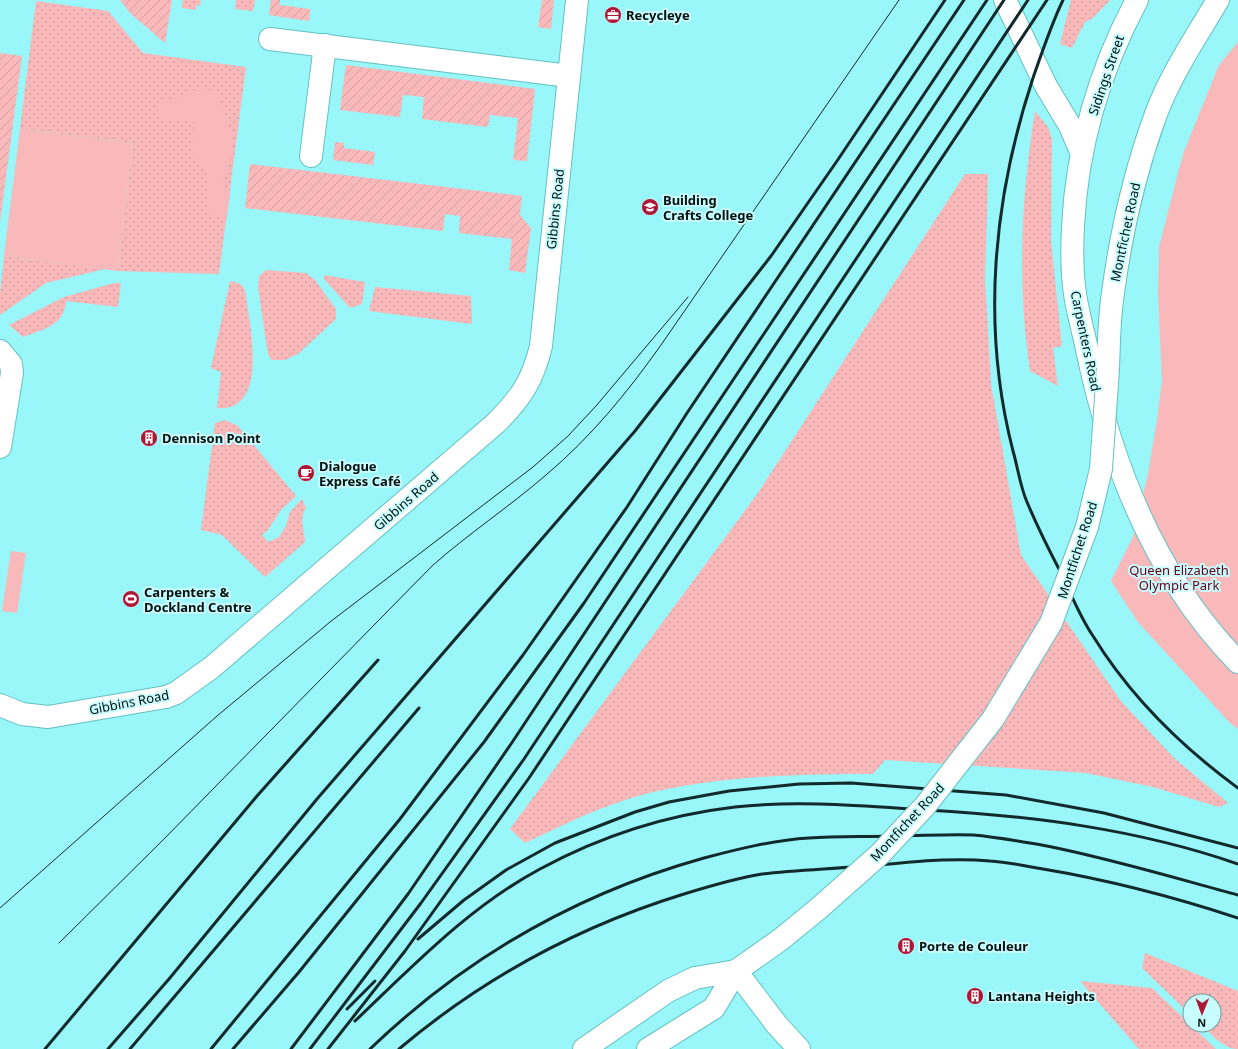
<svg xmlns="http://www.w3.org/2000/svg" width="1238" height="1049" font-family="'Noto Sans',sans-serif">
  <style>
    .grass { fill: url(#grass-dots) }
    .park { fill: #f9b8b9 }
    .garden { fill: url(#garden-furrows) }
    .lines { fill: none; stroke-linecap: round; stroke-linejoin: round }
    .minor-casing { stroke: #64c1c4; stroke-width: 24 }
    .minor { stroke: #fff; stroke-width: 22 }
    .tram { stroke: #122a2c; stroke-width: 1 }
    .rail { stroke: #122a2c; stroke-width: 3 }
    .minor-bridge-casing { stroke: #64c1c4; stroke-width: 24; stroke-linecap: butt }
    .minor-bridge { stroke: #fff; stroke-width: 22 }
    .labels { text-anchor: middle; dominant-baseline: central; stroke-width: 4; stroke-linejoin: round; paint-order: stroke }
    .poi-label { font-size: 13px; font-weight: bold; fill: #000f10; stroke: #c8fdfe; text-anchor: start }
    .street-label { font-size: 13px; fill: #000f10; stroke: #c8fdfe }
    .park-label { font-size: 13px; fill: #670019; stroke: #c8fdfe }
  </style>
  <defs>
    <pattern id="grass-dots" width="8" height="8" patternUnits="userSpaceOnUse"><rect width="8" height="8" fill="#f9b8b9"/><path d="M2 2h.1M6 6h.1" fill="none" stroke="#d49d9e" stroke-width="1.8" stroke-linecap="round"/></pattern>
    <pattern id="garden-furrows" width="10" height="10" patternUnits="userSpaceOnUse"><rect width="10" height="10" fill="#f9b8b9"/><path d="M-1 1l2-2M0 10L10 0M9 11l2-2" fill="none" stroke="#d49d9e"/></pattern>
  </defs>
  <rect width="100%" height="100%" fill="#99f6f9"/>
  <!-- grass -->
  <g class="grass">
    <path d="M183,0h18l-1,6 -4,-1v5l-14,-2z"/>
    <path d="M236,0h19l-2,11 -18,-2z"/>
    <path d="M1071,0h39l-17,18 -8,4 -13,26 -12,-4z"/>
    <path d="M36,1l72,10 35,42 103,14 -27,207 -101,-3 15,-128 -113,-14z"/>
    <path d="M1035,111l13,16 4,12 -1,101 11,106 -9,2 5,38 -28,-15c-13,-89 -9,-172 5,-260z"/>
    <path d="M965,174h23l-3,105 6,105 30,171 99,145 54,58 54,45 -9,4 -66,-20 -67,-14 -201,-13 -12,14c-82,0 -185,2 -262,31 -29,10 -58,25 -86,38l-15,-14 248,-336z"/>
    <path d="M4,256l101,13 -59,14 -46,32v-21z"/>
    <path d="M266,270l40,3 9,7 21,29v10l-38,35 -13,6h-13l-4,-5 -10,-68 1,-11z"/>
    <path d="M324,275l41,7 -3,22 -12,4 -26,-29z"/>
    <path d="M230,281l11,3 4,6c4,31 26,123 -28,118l4,-36 -10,-4z"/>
    <path d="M114,283h7l-3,24 -52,-6c-2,25 -22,28 -43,36l-14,-12 55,-28z"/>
    <path d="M375,287l96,9 1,28 -103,-13z"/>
    <path d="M225,420l13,6 58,70 -15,14 -13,20 -6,5 6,7 11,-5 7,-11 4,-14 12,-13 4,9c-8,12 -1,22 -1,34l-40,35 -43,-42 -21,-5 14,-107z"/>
    <path d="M1145,953l93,38v58c-14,0 -26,-14 -36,-24h12v-24h-24v13l-48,-46z"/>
    <path d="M1080,981l72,7 64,61h-77z"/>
  </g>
  <!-- park -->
  <g class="park">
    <path d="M1238,42v687l-8,-6 -92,-101 -27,-41 22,-44 15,-63 9,-54 5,-39 -4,-87 1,-47 24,-93 36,-89z"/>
    <path d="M205,89l12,4c6,14 6,27 16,40l-5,42 -5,3 -1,11 8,3 -3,24 -20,-2c5,-24 3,-44 -15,-62l3,-30 -35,-4 -4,-15 28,-7 9,-5z"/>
    <path d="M20,129l113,14 -15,128 -114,-15z"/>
    <path d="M11,551l15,2 -9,60 -15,-2z"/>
  </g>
  <!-- garden -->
  <g class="garden">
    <path d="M120,0h52l-7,43 -34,-29z"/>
    <path d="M271,0h9v5l30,4 -1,12 -40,-6z"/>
    <path d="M542,0h12l-3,29 -13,-2z"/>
    <path d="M0,53l22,3 -22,166z"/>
    <path d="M346,65l189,24 -8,72 -14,-1 5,-42 -28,-3 -2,12 -66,-8 2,-22 -21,-2 -3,22 -60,-7z"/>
    <path d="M335,142l9,1v5l31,4 -2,13 -40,-5z"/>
    <path d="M250,164l272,32 -2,19 11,13 -6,45 -16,-3 3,-31 -53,-6 1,-17 -15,-2 -2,17 -198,-23z"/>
  </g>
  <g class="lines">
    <!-- minor casing -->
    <g class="minor-casing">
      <g id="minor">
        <path d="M1005,0l41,86 24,40 11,26"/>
        <path d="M1137,0c-37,69 -60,147 -64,226 -1,20 -1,48 2,68 3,20 9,40 13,60 24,113 68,224 150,308"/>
        <path d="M270,39l299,37"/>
        <path d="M311,156l14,-111"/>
        <path d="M0,351l11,13 1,9 -12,74"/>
        <path d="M1108,369c1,-25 1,-51 5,-76 8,-60 22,-122 43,-179 15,-40 40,-77 62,-114"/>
        <path d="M0,705l22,9 26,3 118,-20 10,-4 35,-25 285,-245c25,-25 37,-43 45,-77l36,-346"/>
        <path d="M736,971l41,54 22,24"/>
        <path d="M584,1049l84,-58 27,-13 41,-7"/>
        <path d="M648,1049l66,-41 22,-37 44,-31 38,-31"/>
      </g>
    </g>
    <!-- minor -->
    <use href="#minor" class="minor"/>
    <!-- tram -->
    <g class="tram">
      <path d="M0,908l217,-192 113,-94 203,-155 35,-31 28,-30 92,-109"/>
      <path d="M59,943l103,-102 270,-275c36,-32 77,-59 114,-91 45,-38 81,-82 115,-130l238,-345"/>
    </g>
    <!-- rail -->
    <g class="rail">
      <path d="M1063,0c-12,25 -21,52 -30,78 -40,121 -52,249 -20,373 5,17 7,35 14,51 10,24 22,48 34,71 10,21 19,44 32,63 37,60 89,111 145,152"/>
      <path d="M418,939l46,-39 42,-30 49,-27 80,-31 34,-10 60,-11 70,-7 52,-1 155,12 98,18 134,35"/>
      <path d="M347,1009l28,-28"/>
      <path d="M355,1021c58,-55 114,-114 185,-152 61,-33 126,-54 195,-62 64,-7 129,-1 192,3 106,6 210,19 311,54"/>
      <path d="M45,1049l212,-253 121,-136"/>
      <path d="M108,1049l61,-70 148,-180 318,-368 136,-175 66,-95 108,-161"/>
      <path d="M130,1049l289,-341"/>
      <path d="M211,1049l189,-230 123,-164 104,-148 60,-94 277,-413"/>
      <path d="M233,1049l66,-77 185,-230 100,-139 403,-603"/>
      <path d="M291,1049l117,-155 105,-153 491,-741"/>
      <path d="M310,1049l111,-146 103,-144 504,-759"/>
      <path d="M328,1049l77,-98 124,-173 518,-778"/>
      <path d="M370,1049c96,-92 205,-155 334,-191 34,-9 70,-18 105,-20 28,-2 57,-1 85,-2 26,0 53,-2 79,-1 25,2 50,7 74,11 65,13 128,32 191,49"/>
      <path d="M399,1049c84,-71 181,-123 285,-155 26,-8 52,-16 78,-20 34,-4 69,-5 103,-8 41,-3 83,-9 125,-5 18,1 35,5 53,8 66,11 131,28 195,49"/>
    </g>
    <!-- minor-bridge casing -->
    <g class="minor-bridge-casing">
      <path id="minor-bridge" d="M818,909l62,-55 45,-48 68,-87 58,-96 36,-96 14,-58 7,-100"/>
    </g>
    <!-- minor-bridge -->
    <use href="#minor-bridge" class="minor-bridge"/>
  </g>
  <!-- icons -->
  <defs>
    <g id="office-disc" transform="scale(0.9)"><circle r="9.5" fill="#ac1735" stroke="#c8fdfe"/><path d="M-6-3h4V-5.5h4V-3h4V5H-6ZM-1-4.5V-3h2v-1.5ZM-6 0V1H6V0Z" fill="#fff"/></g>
    <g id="university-disc" transform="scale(0.9)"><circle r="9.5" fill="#ac1735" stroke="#c8fdfe"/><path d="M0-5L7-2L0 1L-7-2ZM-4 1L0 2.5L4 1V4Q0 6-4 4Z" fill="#fff"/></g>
    <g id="building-disc" transform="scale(0.9)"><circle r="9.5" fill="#ac1735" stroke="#c8fdfe"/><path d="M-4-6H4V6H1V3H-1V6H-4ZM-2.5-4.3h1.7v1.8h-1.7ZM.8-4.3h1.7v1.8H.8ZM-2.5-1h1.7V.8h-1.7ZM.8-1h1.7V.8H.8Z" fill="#fff"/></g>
    <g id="cafe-disc" transform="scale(0.9)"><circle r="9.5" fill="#ac1735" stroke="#c8fdfe"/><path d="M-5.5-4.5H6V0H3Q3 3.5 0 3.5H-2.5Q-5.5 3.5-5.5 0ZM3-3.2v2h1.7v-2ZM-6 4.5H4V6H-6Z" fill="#fff"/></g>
    <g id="stadium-disc" transform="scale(0.9)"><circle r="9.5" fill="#ac1735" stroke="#c8fdfe"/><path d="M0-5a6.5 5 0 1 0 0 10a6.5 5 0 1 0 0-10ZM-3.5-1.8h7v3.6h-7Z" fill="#fff"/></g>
  </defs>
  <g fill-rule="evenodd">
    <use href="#office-disc" x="613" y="15"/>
    <use href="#university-disc" x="650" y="207"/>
    <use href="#building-disc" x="149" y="438"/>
    <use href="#cafe-disc" x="306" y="473"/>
    <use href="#stadium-disc" x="131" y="599"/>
    <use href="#building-disc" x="906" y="946"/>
    <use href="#building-disc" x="975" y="996"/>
  </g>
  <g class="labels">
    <!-- poi labels -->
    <g class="poi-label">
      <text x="626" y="15">Recycleye</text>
      <text x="663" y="200">Building<tspan x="663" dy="15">Crafts College</tspan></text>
      <text x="162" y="438">Dennison Point</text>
      <text x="319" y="466">Dialogue<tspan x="319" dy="15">Express Café</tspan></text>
      <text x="144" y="592">Carpenters &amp;<tspan x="144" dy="15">Dockland Centre</tspan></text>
      <text x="919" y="946">Porte de Couleur</text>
      <text x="988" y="996">Lantana Heights</text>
    </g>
    <!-- street labels -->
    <g class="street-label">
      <text transform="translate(1106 75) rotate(-71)">Sidings Street</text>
      <text transform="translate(555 209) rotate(-84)">Gibbins Road</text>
      <text transform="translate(1125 232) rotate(-78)">Montfichet Road</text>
      <text transform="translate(1086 341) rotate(78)">Carpenters Road</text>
      <text transform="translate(406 501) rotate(-41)">Gibbins Road</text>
      <text transform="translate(1077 550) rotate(-72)">Montfichet Road</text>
      <text transform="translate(129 702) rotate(-11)">Gibbins Road</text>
      <text transform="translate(907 822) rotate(-47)">Montfichet Road</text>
    </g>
    <!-- park labels -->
    <g class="park-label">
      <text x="1179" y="570">Queen Elizabeth<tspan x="1179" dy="15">Olympic Park</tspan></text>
    </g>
  </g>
  <!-- north arrow -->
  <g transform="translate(1202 1013) rotate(181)"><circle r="19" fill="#c8fdfe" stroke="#789e9f"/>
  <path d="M0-3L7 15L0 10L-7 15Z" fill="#ac1735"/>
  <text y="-6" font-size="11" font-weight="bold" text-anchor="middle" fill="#000f10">N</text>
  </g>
</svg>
